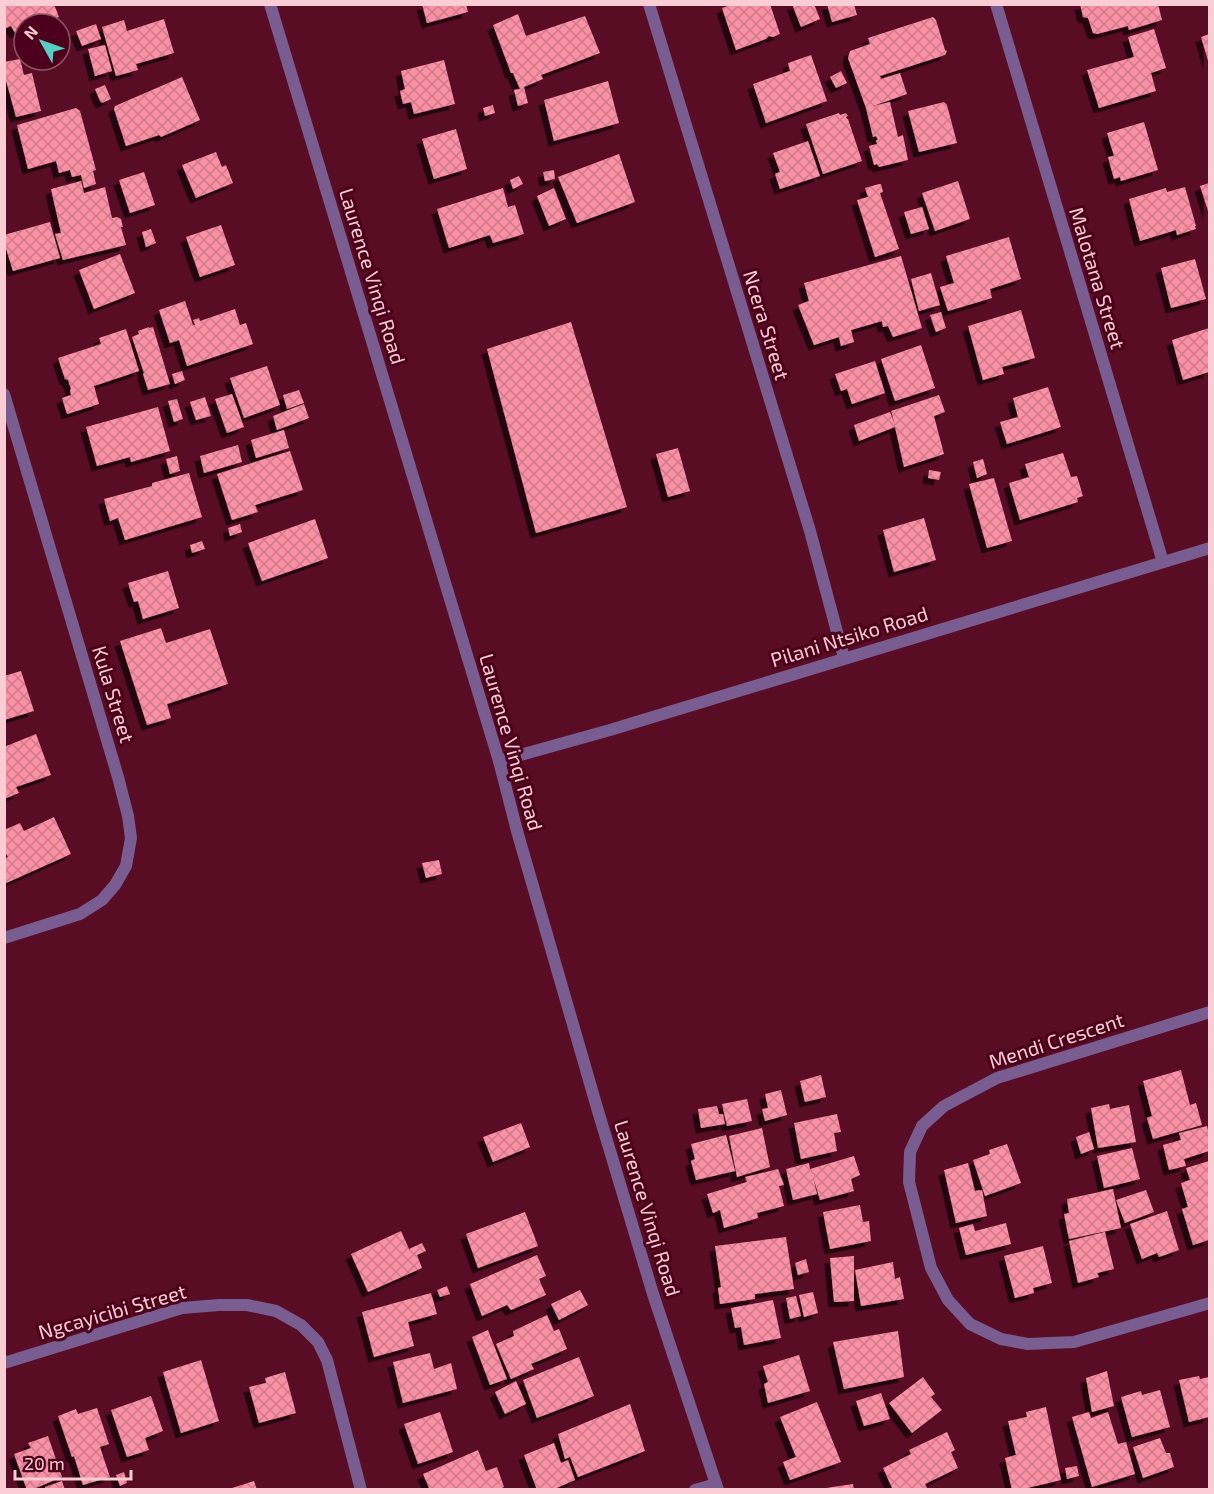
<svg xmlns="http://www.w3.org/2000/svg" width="1214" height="1494" font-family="'Exo 2',sans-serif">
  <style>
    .building { fill: url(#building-cross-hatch); filter: url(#shadow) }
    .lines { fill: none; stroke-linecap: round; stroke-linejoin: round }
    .street { stroke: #795d91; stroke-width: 12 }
    .labels { text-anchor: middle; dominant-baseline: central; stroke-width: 6; stroke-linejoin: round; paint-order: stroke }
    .street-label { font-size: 20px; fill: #faccd3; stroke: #4c001c }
  </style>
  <defs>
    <pattern id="building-cross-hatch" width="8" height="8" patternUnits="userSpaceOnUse" patternTransform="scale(1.5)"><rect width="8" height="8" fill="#fa90a5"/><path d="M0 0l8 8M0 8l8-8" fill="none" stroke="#ce7b8c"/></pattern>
    <filter id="shadow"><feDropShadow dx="-5.5" dy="5.5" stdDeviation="0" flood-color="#0009"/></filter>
  </defs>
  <rect width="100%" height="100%" fill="#580d25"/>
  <!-- building -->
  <g class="building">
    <path d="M4,4h50l5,13 -19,7h-16v6l-9,3 -4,-7 -7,3z"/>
    <path d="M422,4h44l2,8 -41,11z"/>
    <path d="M733,4h37l10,30 -7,3 -4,-1 -3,3 -30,11 -14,-42z"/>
    <path d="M792,4h22l6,15 -19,8z"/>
    <path d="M827,4h27l3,11 -25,7z"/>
    <path d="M1080,4h78l4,16 -33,10 -1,-4 -31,8 -4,-1 -5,-15 -5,-1z"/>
    <path d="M518,14l8,22 59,-20 15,37 -59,22 2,4 -19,8 4,16 -10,3 -4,-16 6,-1 -7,-16h-2l-18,-48z"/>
    <path d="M933,17l3,3 9,30 2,1 -2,4 -65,21 1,3 19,-6 7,21 -34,12 17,-4 8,35 5,-2 5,25 -29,7 -2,-3 -3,1 -5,-19 8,-2 -1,-4h2l-2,-4 -3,1 -7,-29 -18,-50 2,-7 20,-7 -2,-6z"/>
    <path d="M164,19l10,34 -38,11 2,6 -22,6 -14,-49 22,-7 3,11z"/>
    <path d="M96,24l5,15 -19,7 -6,-15z"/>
    <path d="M1154,29l12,39 -15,5 5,18 -57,17 -12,-38 47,-13 -6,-20z"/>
    <path d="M1209,34v30l-8,-27z"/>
    <path d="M105,45l7,26 -17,5 -7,-27z"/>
    <path d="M811,55l16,46 -61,22 -13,-39 37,-13 -2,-8z"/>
    <path d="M20,59l4,16 8,-2 9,38 -25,6 -12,-44v-11z"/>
    <path d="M444,60l11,44 -41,10 -3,-12 -8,2 -3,-13 5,-2 -4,-18z"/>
    <path d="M841,71l6,12 -11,5 -6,-11z"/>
    <path d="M182,77l18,43 -39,17 -2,-2 -33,11 -12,-37 1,-3z"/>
    <path d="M608,81l11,42 -65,18 -10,-41z"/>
    <path d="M105,85l6,14 -9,4 -2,-2 -5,-12z"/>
    <path d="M944,102l3,3 10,38 -38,9 -11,-41z"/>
    <path d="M493,105l2,8 -10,3 -2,-8z"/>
    <path d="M76,108l4,3 16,59 -3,1 3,13 -12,4 -3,-13 -9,2 -2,-7 -11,3 -3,-12 -28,8 -11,-44z"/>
    <path d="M839,113l1,2 6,-2 2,3 -2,1 1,2h1l14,42 -39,13 -17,-50z"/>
    <path d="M1144,122l14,48 -37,11 -1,-4 -6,2 -6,-22 6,-1 -7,-23z"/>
    <path d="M456,129l11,40 -33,10 -12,-40z"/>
    <path d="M808,141l12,35 -40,13 -5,-15 5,-2 -7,-19z"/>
    <path d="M216,152l6,15 4,-2 7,18 -37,15 -14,-33z"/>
    <path d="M619,154l16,48 -58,21 -19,-46z"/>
    <path d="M554,170l1,9 -10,2 -2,-9z"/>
    <path d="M144,172l11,33 -25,8 -11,-33z"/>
    <path d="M519,176l4,8 -10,5 -3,-9z"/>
    <path d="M81,181l3,12 21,-6 7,31 5,-1 4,2 2,8h-2l5,18 -63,15 -8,-26 6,-1 -10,-44z"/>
    <path d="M958,181l12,38 -35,12 -13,-38z"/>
    <path d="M1209,183v31l-9,-28z"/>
    <path d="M879,184h2l2,8 -3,1 19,56 -24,8 -18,-57 11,-3 -3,-9z"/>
    <path d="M1185,187l11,39h-1l1,3 -19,6 -1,-5 -36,11 -11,-42 37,-11 1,4z"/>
    <path d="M503,188l5,19 7,-2 9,29 -31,9 -3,-8 -41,13 -12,-39z"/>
    <path d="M554,188l12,31 -17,7 -12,-30z"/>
    <path d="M922,207l7,22 -18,5 -7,-22z"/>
    <path d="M50,222l10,36 -47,13 -9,-29v-7z"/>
    <path d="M221,225l14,40 -35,12 -14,-40z"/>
    <path d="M151,229l5,14 -10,4 -4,-15z"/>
    <path d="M1009,237l12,42 -31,10 2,9 -44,13 -8,-24 14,-4 -8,-27z"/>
    <path d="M120,254l15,39 -41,16 -15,-39z"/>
    <path d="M901,256l21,72 -29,9 -5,-11 -5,1 -1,-6 -31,9 3,12 -13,4 -2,-9 -25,8 -16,-40 11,-4 -5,-18z"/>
    <path d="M1195,259l11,40 -35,9 -10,-40z"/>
    <path d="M931,273l9,32 -21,6 -8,-32z"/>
    <path d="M185,301l8,24h2l-2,-5 6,-2 1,3 35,-12 5,16 6,-2 7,21 -66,22 -8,-26 -9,3 -11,-33z"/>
    <path d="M1021,310l14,48 -33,9 2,7 -21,6 -15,-54z"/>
    <path d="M941,312l5,16 -10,4 -6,-17z"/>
    <path d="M571,322l56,185 -91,26 -49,-184z"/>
    <path d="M149,327v1l4,-1 17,57 -22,6 -5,-16 1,-1 -12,-36 7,-3 -1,-3z"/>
    <path d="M1209,328v44l-26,8 -11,-40z"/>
    <path d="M126,329l13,42 -45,15 5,18 -32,10 -5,-16 9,-3 -1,-5 1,-1 -3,-9 -3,-1 -7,-21 43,-14 -2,-6z"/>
    <path d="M921,345l14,43 -40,13 -14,-42z"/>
    <path d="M875,361l10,32 -33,11 -5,-15 -6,2 -6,-17z"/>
    <path d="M267,366l13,39 -36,13 -14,-40z"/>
    <path d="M182,371l3,9 -10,4 -3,-10z"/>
    <path d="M1048,387l13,40 -54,17 -7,-22 18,-5 -5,-19z"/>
    <path d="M299,390l5,13 -17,6 -4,-14z"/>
    <path d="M232,394l12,33 -17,6 -12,-34z"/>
    <path d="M939,395l6,17 -11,4 10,38 -40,13 -9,-40 -36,14 -5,-16 36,-13 5,13 -4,-14z"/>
    <path d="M205,397l6,19 -15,4 -6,-18z"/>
    <path d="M177,399l6,20 -9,3 -6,-21z"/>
    <path d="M304,404l5,14 -32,12 -4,-14z"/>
    <path d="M158,407l12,44 -39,11 -1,-5 -33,9 -11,-39z"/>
    <path d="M284,430l5,18 -33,10 -5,-18z"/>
    <path d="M238,445l4,17 -38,11 -4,-17z"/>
    <path d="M678,448l12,43 -22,6 -12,-43z"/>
    <path d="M290,451l13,39 -48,15 3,7 -26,8 -15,-46z"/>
    <path d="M1063,453l8,24 6,-1 6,20 -6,2 1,4 -58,18 -11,-37 20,-6 -4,-13z"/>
    <path d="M177,456l3,15 -10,3 -4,-15z"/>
    <path d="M983,459l4,15 -10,4 -4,-16z"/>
    <path d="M929,470l12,2 -2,8 -11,-2z"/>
    <path d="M189,473l13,44 -77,23 -7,-22 -8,3 -6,-22 48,-13v-3z"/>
    <path d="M994,478l18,63 -25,7 -18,-64z"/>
    <path d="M924,518l12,42 -42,12 -11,-42z"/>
    <path d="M315,519l13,39 -66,23 -14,-38z"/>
    <path d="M240,524l2,8 -12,4 -2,-8z"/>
    <path d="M202,541l3,8 -13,4 -2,-8z"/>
    <path d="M168,571l11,37 -36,11 -5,-18 -4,1 -6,-19z"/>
    <path d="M161,628l5,15 44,-14 18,55 -61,20 4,14 -24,7 -27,-84z"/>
    <path d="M21,671l13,40 -30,9v-44z"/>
    <path d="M36,734l15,41 -35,12 3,6 -15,6v-52z"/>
    <path d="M54,817l17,37 -67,30v-25l4,-2 -4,-7v-20l16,-7 4,8z"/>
    <path d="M439,860l3,14 -16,4 -4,-15z"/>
    <path d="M1181,1070l9,35 6,-2 6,22 -49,14 -6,-21 5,-2 -9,-35z"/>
    <path d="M821,1075l5,22 -21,5 -5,-21z"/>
    <path d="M781,1090l6,25 -22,6 -3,-12 6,-1 -3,-14z"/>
    <path d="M747,1099l5,22 -25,5 -5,-22z"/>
    <path d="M1109,1104l1,5 19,-4 7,37 -38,6 -7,-40z"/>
    <path d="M717,1106l2,8h4l2,10 -24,4 -3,-19z"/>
    <path d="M837,1114l4,18 -7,1 3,18 -36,8 -7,-36z"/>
    <path d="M521,1123l9,24 -37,15 -10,-25z"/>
    <path d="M1207,1126l2,9v16l-25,8 2,7 -17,4 -6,-25 18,-5 -2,-7z"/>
    <path d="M762,1128l8,39 -33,10 -8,-41z"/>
    <path d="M1089,1132l5,17 -13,5 -5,-17z"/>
    <path d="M726,1135l9,36 -39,9 -5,-19 4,-2 -4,-15z"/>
    <path d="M1007,1144l14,39 -36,13 -12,-36 17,-6 -1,-4z"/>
    <path d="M1132,1148l8,31 -36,9 -7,-32z"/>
    <path d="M854,1156l6,19 -9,4 3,12 -34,9 -7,-23 4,17 -24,6 -7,-31 23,-6 1,6z"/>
    <path d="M1209,1161v79l-16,5 -11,-36 6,-2 -7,-24 9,-3 -4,-12z"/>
    <path d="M968,1163l7,28 7,-1 5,26 -31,7 -12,-53z"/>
    <path d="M778,1169l6,16 -5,1 5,20 -27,7 1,5 -34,10 -4,-18 -7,3 -6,-19 40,-12 -2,-5z"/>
    <path d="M1113,1189l8,39 -52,11 -5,-25 5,-1 -2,-14z"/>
    <path d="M1146,1190l8,22 -29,11 -9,-23z"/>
    <path d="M860,1205l3,17 6,-1 2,20 -41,8 -7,-37z"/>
    <path d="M1167,1211l12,39 -20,7 -2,-4 -15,6 -12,-35z"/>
    <path d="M525,1212l13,34 -60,22 -12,-34z"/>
    <path d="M1006,1223l5,21 -45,11 -7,-27 14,-4 2,7z"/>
    <path d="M401,1231l8,18 13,-6 4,8 -9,4 5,13 -54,24 -17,-38z"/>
    <path d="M1105,1232l9,37 -17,4 2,4 -21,6 -9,-42z"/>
    <path d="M786,1237l8,52 -39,5v5l-35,5 -2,-16 3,-1 -6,-41z"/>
    <path d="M1043,1246l9,37 -19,5 1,5 -19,5 -11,-42z"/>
    <path d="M537,1255l9,21 -7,3 7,16 -35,15 -4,-5 -25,11 -12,-32z"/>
    <path d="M854,1256v45l-20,1 -4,-44z"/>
    <path d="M806,1259l3,13 -11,3 -3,-12z"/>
    <path d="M893,1262l2,17 5,-2 4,22 -43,7 -6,-36z"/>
    <path d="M447,1286l3,8 -10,3 -3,-7z"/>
    <path d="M580,1290l8,15 -29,15 -8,-16z"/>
    <path d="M813,1292l5,21 -14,4 -5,-22z"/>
    <path d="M431,1293l6,21 -29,8 6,24 -40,11 -12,-45z"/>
    <path d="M796,1296l5,20 -11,3 -4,-21z"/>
    <path d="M773,1300l8,38 -37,7 -3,-18 -6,1 -4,-20z"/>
    <path d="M547,1315l7,16 5,-2 8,20 -36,15 3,5 -23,10 -15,-35 18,-8 -1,-5z"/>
    <path d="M488,1330l19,49 -17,6 -18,-48z"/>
    <path d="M898,1331l6,46 -60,12 -11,-47z"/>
    <path d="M430,1353l4,16 17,-6 6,26 -54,14 -10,-41z"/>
    <path d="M799,1355l11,36 -42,12 -4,-19 4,-2 -5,-16z"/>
    <path d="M579,1357l15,39 -57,22 -14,-38z"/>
    <path d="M201,1360l18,61 -38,12 -18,-61z"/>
    <path d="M1107,1371l7,35 -22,6 -6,-34z"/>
    <path d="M285,1372l11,41 -37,10 -10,-36 17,-4 -1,-5z"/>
    <path d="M1199,1376l1,3 9,-2v40l-20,5 -10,-42z"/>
    <path d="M923,1377l12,17 -4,3 11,13 -30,23 -23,-30z"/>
    <path d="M516,1381l10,23 -21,10 -10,-22z"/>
    <path d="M1160,1390l10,37 -38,10 -11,-40 20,-6 1,4z"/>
    <path d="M881,1393l9,26 -26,7 -8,-25z"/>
    <path d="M151,1396l12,35 -18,7 4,12 -22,7 -16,-47z"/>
    <path d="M817,1402l24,60 -51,18 -7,-18 13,-5 -16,-40z"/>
    <path d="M630,1404l15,47 -67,26 -8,-20 -5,2 -7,-25z"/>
    <path d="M1046,1407l15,73 -42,10h-7l-7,-32 11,-3 -8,-34 19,-4 -1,-5z"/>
    <path d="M97,1408l12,36 -9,3 10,30 -27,8 -9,-29 -2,1 -14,-41 18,-7 2,5z"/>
    <path d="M440,1412l13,40 -35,12 -14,-40z"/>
    <path d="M1089,1412l2,6 17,-6 10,32 8,-2 9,32 -43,13 -20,-70z"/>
    <path d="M947,1432l8,18 -4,2 7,16 -33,16 3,6h-35l-10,-22 28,-14 -2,-4z"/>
    <path d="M48,1436l14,41 -31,13h-4l-13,-36 17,-6 -3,-5z"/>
    <path d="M1160,1438l6,15h4l4,14 -31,11 -10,-31z"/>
    <path d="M554,1443l7,20 7,-3 7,20 -23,10h-15l-13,-35z"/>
    <path d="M478,1450l8,21 11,-4 7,20 -6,3h-68l-7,-16z"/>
    <path d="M1077,1466l2,10 -12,3 -2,-11z"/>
    <path d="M124,1472l3,11 -7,3 -4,-11z"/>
    <path d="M62,1481l3,9h-19l-1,-3z"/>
    <path d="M254,1481l3,9h-28v-1z"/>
    <path d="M853,1484l1,6h-28v-2z"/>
  </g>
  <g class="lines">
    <!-- street -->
    <g class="street">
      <path d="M270,4l229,757 18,70 81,280 55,183 65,196"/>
      <path d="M649,4l161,527 34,127"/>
      <path d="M996,4l167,558"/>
      <path d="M4,394l114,383 10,39 3,22 -5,28 -11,19 -13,15 -22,14 -76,24"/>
      <path d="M499,761l111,-31 600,-182"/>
      <path d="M1210,1012l-213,66 -53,28 -22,20 -12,26 -1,30 22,86 17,32 22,24 31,15 27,5 46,-2 136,-39"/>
      <path d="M4,1363l178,-55 37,-3h28l29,6 25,14 17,17 9,18 34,130"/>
      <path d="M695,1490l21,-6"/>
    </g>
  </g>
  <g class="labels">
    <!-- street labels -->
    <g class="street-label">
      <text transform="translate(373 276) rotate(73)">Laurence Vinqi Road</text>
      <text transform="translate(1098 278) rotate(73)">Malotana Street</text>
      <text transform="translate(767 325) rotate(73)">Ncera Street</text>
      <text transform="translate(849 636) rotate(-17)">Pilani Ntsiko Road</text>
      <text transform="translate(114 694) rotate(73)">Kula Street</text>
      <text transform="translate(512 742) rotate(74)">Laurence Vinqi Road</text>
      <text transform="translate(1056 1040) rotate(-18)">Mendi Crescent</text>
      <text transform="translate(648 1208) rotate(73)">Laurence Vinqi Road</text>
      <text transform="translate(112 1311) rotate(-16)">Ngcayicibi Street</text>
    </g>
  </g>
  <!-- border -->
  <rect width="1214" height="1494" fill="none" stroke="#faccd3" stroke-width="12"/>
  <!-- north arrow -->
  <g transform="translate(42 42) rotate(310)"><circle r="28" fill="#4c001c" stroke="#925265" stroke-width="1.5"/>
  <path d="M0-4.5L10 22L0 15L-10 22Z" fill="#56cec4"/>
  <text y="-9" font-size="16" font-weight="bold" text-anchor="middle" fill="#faccd3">N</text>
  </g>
  <!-- scale -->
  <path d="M15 1470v9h116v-9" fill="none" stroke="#faccd3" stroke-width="3"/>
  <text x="24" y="1470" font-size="18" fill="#faccd3" stroke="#4c001c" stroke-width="4.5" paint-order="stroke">20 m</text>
</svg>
